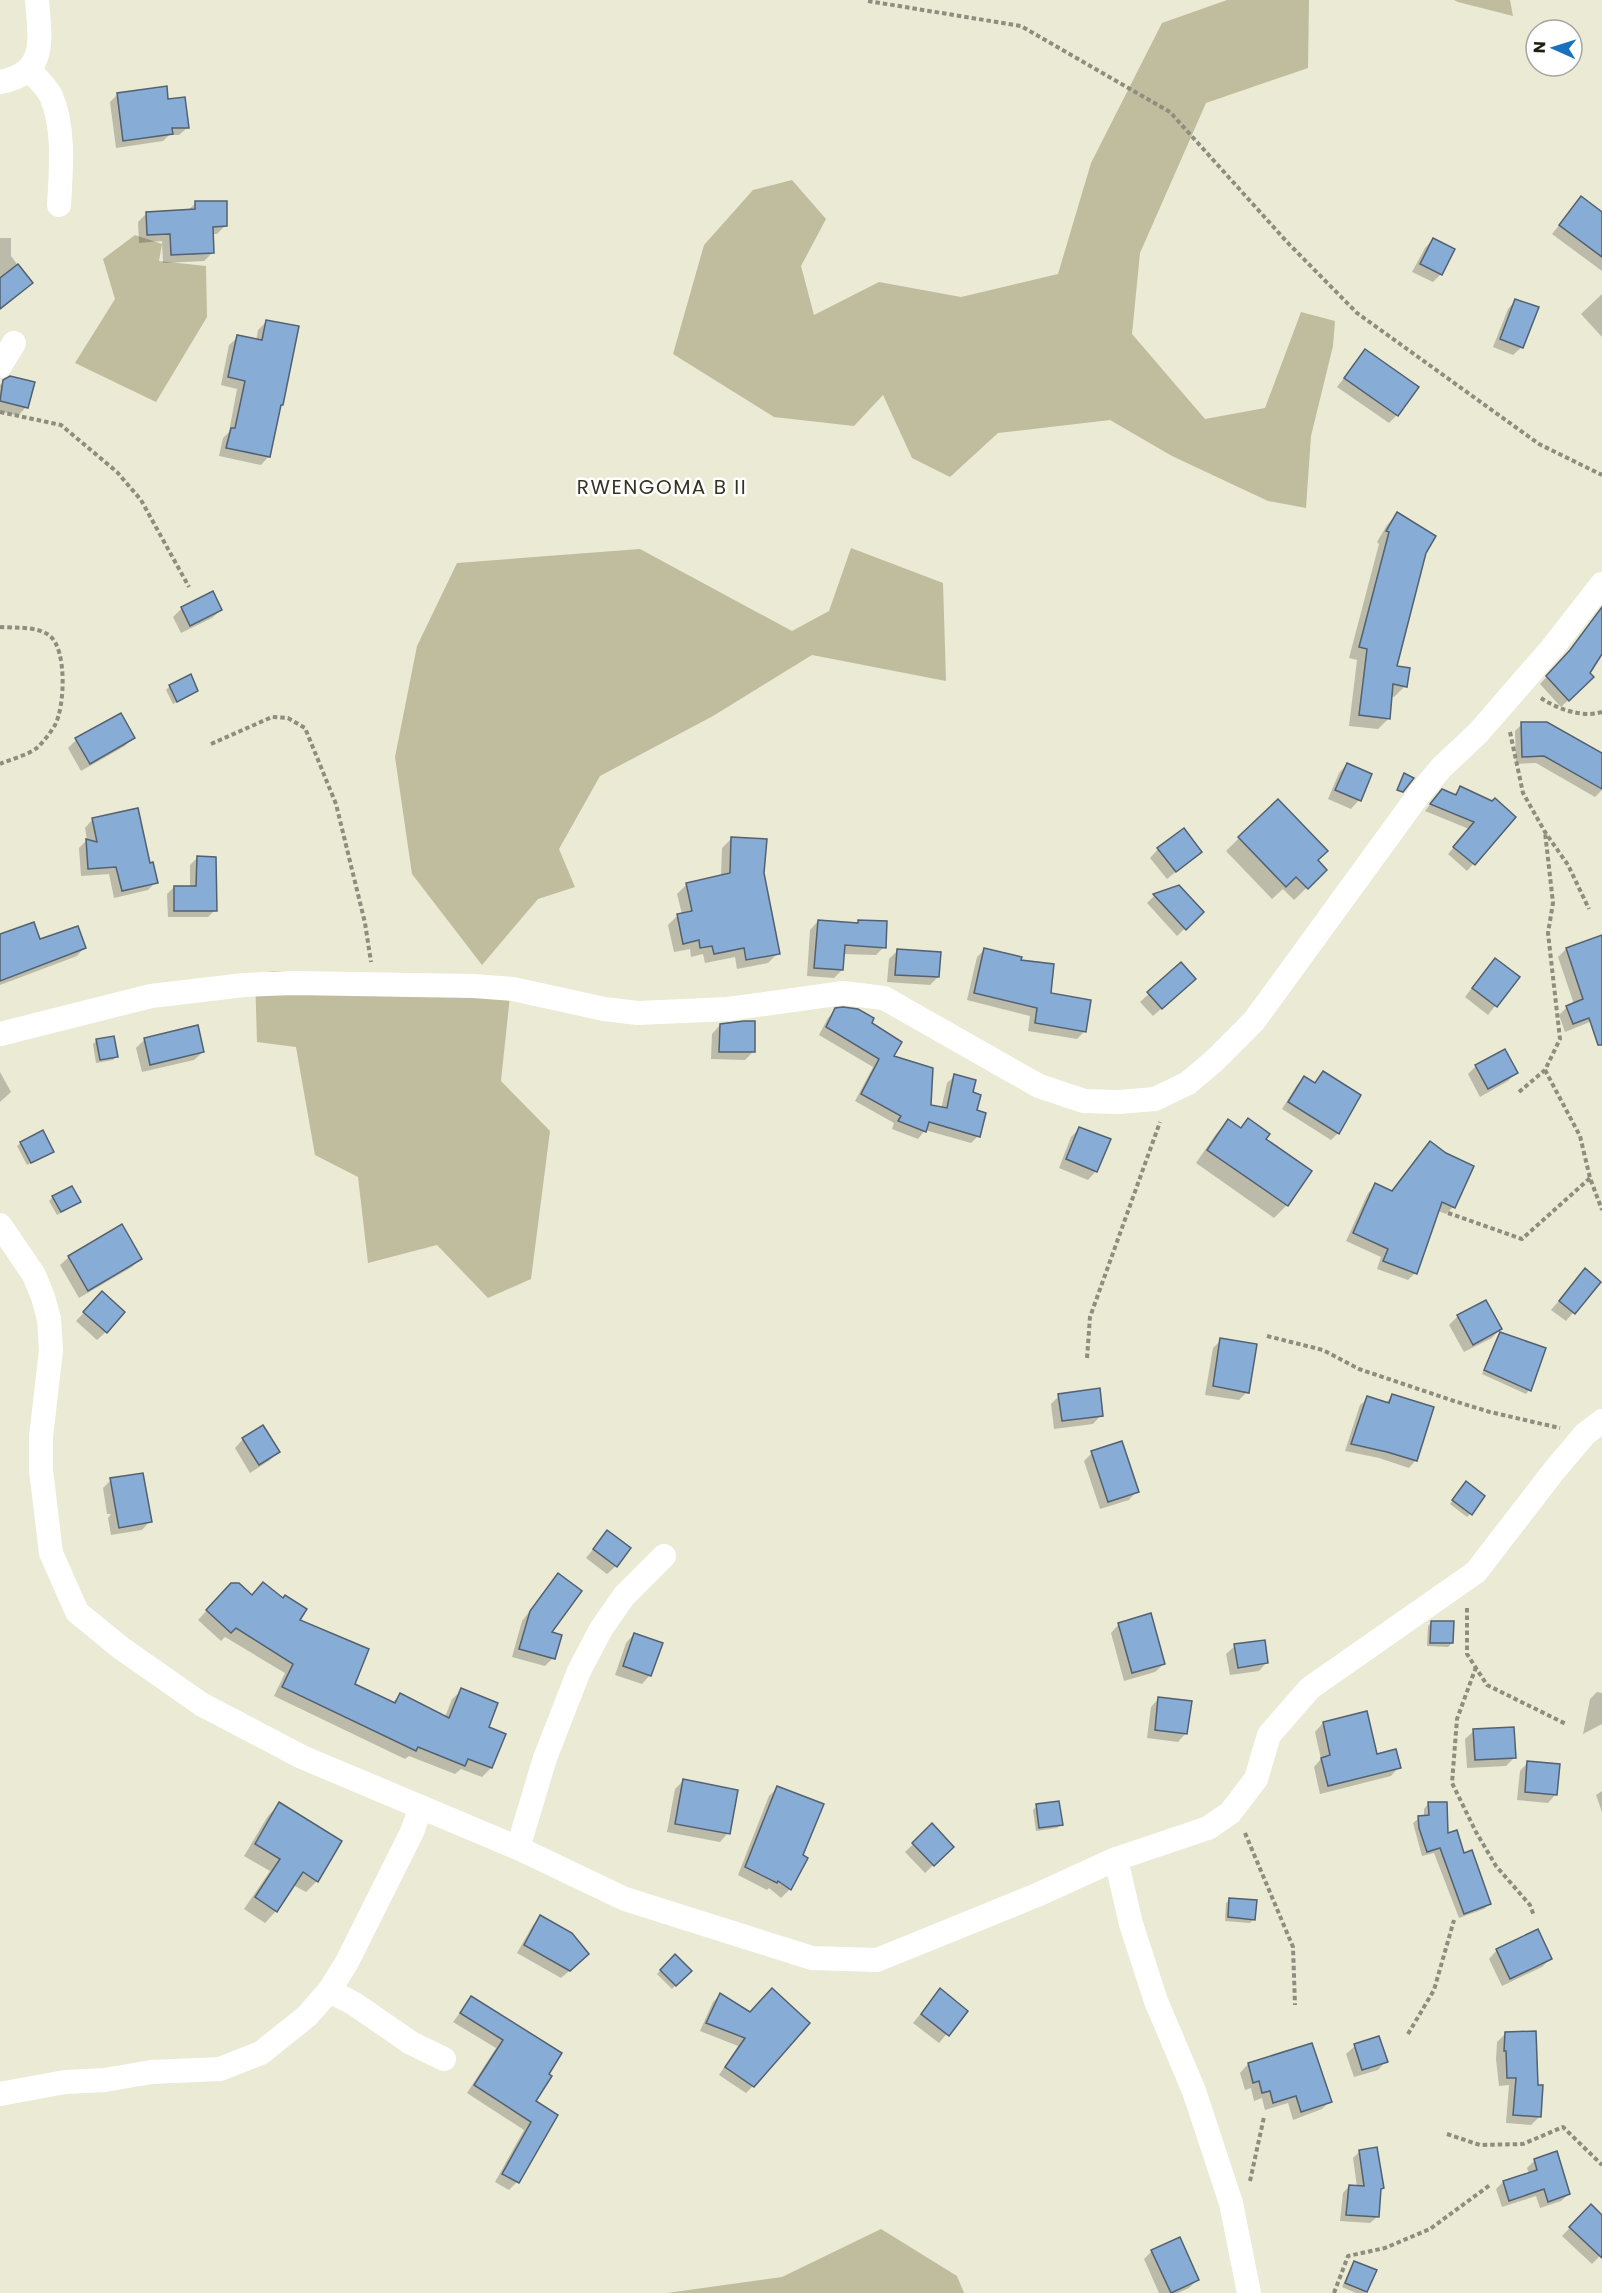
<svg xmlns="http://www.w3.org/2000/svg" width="1602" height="2293" font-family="Poppins,sans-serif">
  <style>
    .green { fill: #bfbd9d }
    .shadow { fill: #0003 }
    .building { fill: #87acd5; stroke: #536170; stroke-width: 1.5 }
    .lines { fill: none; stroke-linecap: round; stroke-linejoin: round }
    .path { stroke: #8e8d7e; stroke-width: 4; stroke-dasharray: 4.5 3; stroke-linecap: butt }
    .street { stroke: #fff; stroke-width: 24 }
    .labels { text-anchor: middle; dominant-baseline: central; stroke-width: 5; stroke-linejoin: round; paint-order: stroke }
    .quarter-label { font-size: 20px; letter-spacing: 1.5px; fill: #353422; stroke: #fff }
  </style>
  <rect width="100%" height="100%" fill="#ebead4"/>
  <!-- green -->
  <g class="green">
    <path d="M1227,0h82l-1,68 -102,35 -66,150 -8,81 73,85 60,-11 36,-96 34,9 -2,25 -22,90 -5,72 -38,-7 -96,-45 -62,-36 -112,13 -48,44 -38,-19 -29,-63 -29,31 -80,-9 -101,-63 31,-109 49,-55 39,-10 34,39 -25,47 13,49 65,-33 82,15 97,-23 33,-111 71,-140z"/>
    <path d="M1454,0h56l3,16 -55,-14z"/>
    <path d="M135,235l27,9 -3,17 47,5 1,51 -51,85 -81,-39 40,-64 -12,-40z"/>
    <path d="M851,548l92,35 3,98 -134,-26 -99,61 -113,60 -41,73 16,38 -37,12 -56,66 -70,-91 -17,-117 22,-111 40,-83 183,-14 152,82 37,-20z"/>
    <path d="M274,971l207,11 30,4 -10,95 49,50 -19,148 -43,19 -51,-53 -69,18 -10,-86 -43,-22 -19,-108 -39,-5 -2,-68z"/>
    <path d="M881,2229l76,47 7,17h-297l115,-16z"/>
  </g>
  <!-- shadow -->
  <g class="shadow">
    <path d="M118,94l49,7 20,27 -8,7h-10l-6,6 -47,7 -6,-46z"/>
    <path d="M1581,198l21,16v57l-50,-37z"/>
    <path d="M196,203l29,23 -8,8h-5v19l-8,8 -41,2 -1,-22 -23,2 -1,-21 9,-9 40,-2z"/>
    <path d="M0,238h11v18l20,27 -31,26z"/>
    <path d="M1433,239l8,35 -8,8 -21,-10 13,-24z"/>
    <path d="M1602,294v43l-21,-23z"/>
    <path d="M1516,300l6,47 -9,8 -20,-8 15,-38z"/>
    <path d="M266,322l16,83 -3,3 -10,48 -8,9 -42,-9 4,-18 6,-6 8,-43 -16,-4 8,-40 9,-8 18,4 2,-11z"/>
    <path d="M1365,351l32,64 -8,8 -52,-36z"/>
    <path d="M4,381l22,26 -8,9 -18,-5v-26z"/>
    <path d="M1397,514l28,38 -29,115 9,19 -11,11 -3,-1 -2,22 -11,11 -29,-3 8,-66 -8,-2 30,-114 -2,-2 10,-17z"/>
    <path d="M212,593l9,17 -9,8 -31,15 -8,-16 8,-8z"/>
    <path d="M1602,607v44l-14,23 4,3 -31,30 -21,-23 23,-25z"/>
    <path d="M170,686l27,5 -24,13 -7,-14z"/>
    <path d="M1522,724l80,30v36l-7,7 -59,-34 -20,1 -1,-33z"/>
    <path d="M133,737l-8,9 -44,25 -13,-23 8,-8z"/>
    <path d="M1347,764l12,36 -8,9 -23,-10 11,-26z"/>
    <path d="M1461,788l53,29 -47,54 -19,-17 21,-25 -44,-18 11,-14 17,-2z"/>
    <path d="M137,809l12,55 7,18 -8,8 -34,8 -5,-24 -28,2 -2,-28 8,-8 -2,-12 7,-8z"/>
    <path d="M732,838l31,35 15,80 -10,10 -31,6 -2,-12 -30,6 -2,-9 -12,3 -1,-8 -16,3 -6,-27 10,-10 4,-1 -5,-20 10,-10 34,-8 1,-28z"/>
    <path d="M1239,838l86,32 -31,30 -11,-11 -11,10 -46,-48z"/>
    <path d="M1158,849l42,3 -33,27 -17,-21z"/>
    <path d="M197,858l18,52 -7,7h-40l-1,-23 7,-7h16v-22z"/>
    <path d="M1179,887l23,25 -25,24 -30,-33 7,-7z"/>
    <path d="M818,921l38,3 3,-3 25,26 -8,8 -33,-1 -1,16 -8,8 -27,-2 3,-46z"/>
    <path d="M0,936l39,5 45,7 -7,8 -77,29z"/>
    <path d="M1602,945v72l-37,15 -6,-17 8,-8 7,-3 -16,-47 8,-8z"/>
    <path d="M985,949l34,12 66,70 -8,8 -49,-8 2,-15 -63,-16 10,-43z"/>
    <path d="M897,951l41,26 -8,8 -43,-3 2,-23z"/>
    <path d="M1181,964l5,23 -33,29 -13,-14z"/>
    <path d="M1487,968l31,9 -30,38 -23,-18z"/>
    <path d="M836,1010l34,14 21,33 38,50 12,2 6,-26 8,-7 16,17 7,43 -7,7 -46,-13 -7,9 -26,-10 2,-6 -39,-22 18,-34 -54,-32 9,-17z"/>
    <path d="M720,1025l34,26 -9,9 -34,-1 1,-25z"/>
    <path d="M145,1039l58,13 -9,8 -52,12 -6,-24z"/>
    <path d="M96,1041l21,15 -4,4 -17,3 -3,-19z"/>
    <path d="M1476,1066l40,7 -8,8 -28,16 -12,-23z"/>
    <path d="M0,1072l11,20 -11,10z"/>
    <path d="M1323,1073l36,23 -21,37 -7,7 -49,-31 15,-24 7,-7 9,6z"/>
    <path d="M1248,1120l16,19 23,66 -13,13 -78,-55 20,-29 12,-13 12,8z"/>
    <path d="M1079,1129l17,42 -8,9 -29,-12 12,-31z"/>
    <path d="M21,1143l31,8 -25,14 -10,-19z"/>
    <path d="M1430,1143l23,64 -7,7 -8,-3 -23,62 -7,7 -31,-11 4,-12 -35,-16 22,-48 8,-8 15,7z"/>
    <path d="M53,1197l26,5 -22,13 -8,-14z"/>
    <path d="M69,1257l71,2 -8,8 -53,31 -19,-33z"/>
    <path d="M1585,1270l14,12 -33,39 -15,-11z"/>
    <path d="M102,1293l4,39 -9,8 -21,-19z"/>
    <path d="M1458,1316l42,13 -8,9 -28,14 -15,-27z"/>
    <path d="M1500,1334l29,56 -3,4 -44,-20 15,-37z"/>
    <path d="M1221,1340l26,52 -8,8 -34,-5 8,-47z"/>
    <path d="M1059,1396l42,19 -8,9 -39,5 -3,-25z"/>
    <path d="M1393,1396l23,64 -7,8 -30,-10 -34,-7 15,-46 8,-7 17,5z"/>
    <path d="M243,1439l35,12 -8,9 -20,13 -15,-25z"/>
    <path d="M1092,1453l45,38 -8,9 -29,9 -16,-48z"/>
    <path d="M111,1480l39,41 -8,9 -31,5 -3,-17 3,-4h-4l-4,-26z"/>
    <path d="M1463,1487l7,27 -3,3 -17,-13z"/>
    <path d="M607,1532l9,34 -9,8 -21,-16z"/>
    <path d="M558,1575l-8,58 3,25 -8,8 -33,-9 10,-36z"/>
    <path d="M263,1584l35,36 55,65 38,19 9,-9 45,22 7,-18 10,-9 25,38 17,7 -13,33 -9,9 -21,-8 -6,5 -46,-18 -4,3 -131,-63 11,-23 -60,-36 -4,4 -23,-21 24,-26 29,2z"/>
    <path d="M1432,1622l20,21 -4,4 -21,-1 1,-20z"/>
    <path d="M1119,1624l45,40 -9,8 -31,9 -13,-48z"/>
    <path d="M634,1634l16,41 -8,9 -27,-9 11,-32z"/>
    <path d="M1235,1646l32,16 -8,9 -29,4 -4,-21z"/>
    <path d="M1597,1692l5,1v31l-19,10 7,-35z"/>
    <path d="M1159,1698l27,35 -8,9 -31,-4 4,-31z"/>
    <path d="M1323,1723l52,33 24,11 -8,9 -71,18 -6,-27 7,-8 -6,-27z"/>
    <path d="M1474,1731l41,26 -9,9 -39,2 -2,-29z"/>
    <path d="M1528,1762l28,32 -8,9 -31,-3 3,-29z"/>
    <path d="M683,1781l45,52 -8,9 -53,-10 8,-43z"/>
    <path d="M777,1788l24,68 5,2 -16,31 -9,9 -12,-10 -2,2 -29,-15 31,-79z"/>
    <path d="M1602,1791v21l-6,-17z"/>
    <path d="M1429,1803l17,32 17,20 26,49 -5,5 -25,9 -25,-65 -12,3 -9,-33 6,-5 5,-1v-8z"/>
    <path d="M279,1804l38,77 -11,11 -13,-7 -17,26 -11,12 -21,-14 26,-38 -26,-15 24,-40z"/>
    <path d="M1037,1806l24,18 -4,4 -21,3 -3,-21z"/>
    <path d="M932,1826l20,21 -27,26 -20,-21z"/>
    <path d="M1230,1899l24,20 -4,4 -25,-2 1,-18z"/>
    <path d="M540,1917l40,45 -19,16 -44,-25 16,-28z"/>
    <path d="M1497,1950l53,9 -8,8 -40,19 -13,-27z"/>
    <path d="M675,1956l15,15 -18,18 -15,-15z"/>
    <path d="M940,1990l26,21 -27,32 -26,-20z"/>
    <path d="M720,1995l30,19 3,72 -7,7 -27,-18 19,-29 -38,-15 13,-29z"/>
    <path d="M471,1998l89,55 -26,49 22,13 -39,67 -8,8 -14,-8 29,-52 -57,-37 29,-45 -43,-26z"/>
    <path d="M1506,2033l34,83 -9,9 -25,-2 3,-38 -10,1 -3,-27 1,-17z"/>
    <path d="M1311,2045l19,56 -8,8 -29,11 -5,-17 -23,7 -3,-12 -8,3 -3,-13 -6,2 -5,-17 8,-9z"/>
    <path d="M1355,2046l31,15 -8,9 -24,7 -8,-23z"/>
    <path d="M1359,2152l24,36 -4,3 -2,26 -7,6 -30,-2 3,-28 6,-7 8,1 -4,-29z"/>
    <path d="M1535,2160l34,34 -8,7 -21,7 -4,-12 -34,11 -6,-18 7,-7 26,-8 -2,-6z"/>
    <path d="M1591,2206l11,11v37l-10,10 -30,-28z"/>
    <path d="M1152,2251l45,29 -8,8 -11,5h-19l-15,-34z"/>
    <path d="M1355,2262l20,9 -10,22h-9l-14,-6 9,-21z"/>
  </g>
  <!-- building -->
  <g class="building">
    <path d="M167,86l1,13 17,-2 4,31h-17l1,6 -50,7 -6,-48z"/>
    <path d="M1581,196l21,16v45l-43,-32z"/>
    <path d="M195,201h32v25l-14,1 1,26 -43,2 -1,-21 -23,1 -1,-23 49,-3z"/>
    <path d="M1433,238l22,11 -13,26 -22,-11z"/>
    <path d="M18,264l15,19 -33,26v-31z"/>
    <path d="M1515,299l24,8 -16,41 -23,-9z"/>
    <path d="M266,320l33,6 -16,79h-2l-11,52 -44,-9 5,-20h4l10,-47 -17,-4 9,-42 25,5z"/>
    <path d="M1365,349l54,38 -21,29 -54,-38z"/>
    <path d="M10,376l25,6 -7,26 -28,-7 3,-21z"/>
    <path d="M1397,512l39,24 -10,17 -29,113 13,2 -3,19 -14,-3 -3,35 -31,-4 8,-66 -8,-2 30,-115 -3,-1z"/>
    <path d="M213,591l9,19 -32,16 -9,-19z"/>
    <path d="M1602,607v47l-12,19 4,4 -25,24 -23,-25 24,-26z"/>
    <path d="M191,674l7,17 -21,11 -8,-17z"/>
    <path d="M121,713l14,25 -45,26 -15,-26z"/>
    <path d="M1521,722h26l55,31v36l-58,-33 -22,1z"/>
    <path d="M1347,763l25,11 -11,27 -26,-11z"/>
    <path d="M1404,773l10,5 -11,14 -6,-2z"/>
    <path d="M1460,786l32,15 3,-3 21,19 -41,48 -22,-18 21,-25 -44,-18 12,-15 14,6z"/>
    <path d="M1278,799l50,52 -10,9 9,10 -19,19 -12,-12 -10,10 -48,-50z"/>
    <path d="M138,808l12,55 3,-1 5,21 -36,8 -6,-24 -28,2 -2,-30 11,3 -5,-24z"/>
    <path d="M1184,828l18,24 -26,20 -19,-24z"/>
    <path d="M731,837l36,2 -3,34 16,81 -34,6 -2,-12 -30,6 -2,-8 -12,2 -1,-8 -16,4 -6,-30 15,-3 -6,-28 44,-10z"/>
    <path d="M197,856l19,1 1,54h-43v-25h22z"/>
    <path d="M1179,885l25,27 -18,18 -33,-36z"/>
    <path d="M818,920l40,3v-3l29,1 -1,27 -41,-3 -2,25 -29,-2z"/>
    <path d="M34,922l6,17 38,-13 8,22 -86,33v-47z"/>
    <path d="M1602,935v110h-4l-9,-27 -16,6 -7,-18 17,-7 -17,-51z"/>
    <path d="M984,948l38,9 -1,3 33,4 -3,29 40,7 -5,32 -51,-9 2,-15 -63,-15z"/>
    <path d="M897,949l44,3 -2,25 -44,-2z"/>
    <path d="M1495,958l25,19 -23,30 -25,-19z"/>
    <path d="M1181,962l15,17 -34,30 -15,-17z"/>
    <path d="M843,1007l15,2 16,9 -2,5 30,19 -8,14 39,12 -2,37 16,3 7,-34 22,6 -3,12 8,3 -4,15 9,3 -6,24 -51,-15 -3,10 -28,-11 3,-5 -40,-22 18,-35 -53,-32 9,-19z"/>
    <path d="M744,1021h11v31h-36l1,-28z"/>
    <path d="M198,1025l6,27 -54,13 -6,-27z"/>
    <path d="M114,1036l4,21 -18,3 -4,-21z"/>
    <path d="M1505,1049l13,24 -30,16 -13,-24z"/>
    <path d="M1323,1071l38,24 -22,39 -51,-32 16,-26 11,7z"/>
    <path d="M1248,1118l22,16 -4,5 46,32 -24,35 -81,-56 21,-31 13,9z"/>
    <path d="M1079,1127l32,12 -14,33 -31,-13z"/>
    <path d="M43,1130l11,22 -23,11 -11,-21z"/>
    <path d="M1430,1141l16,12 28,13 -19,42 -13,-6 -25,72 -34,-13 5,-12 -35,-16 22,-50 17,8z"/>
    <path d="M72,1186l9,16 -20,10 -9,-16z"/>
    <path d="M122,1224l20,35 -54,32 -20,-35z"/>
    <path d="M1585,1268l16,14 -26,32 -16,-13z"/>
    <path d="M102,1291l23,21 -18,21 -24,-21z"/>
    <path d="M1486,1300l16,29 -29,16 -16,-30z"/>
    <path d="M1500,1332l46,16 -15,43 -47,-21z"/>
    <path d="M1220,1338l37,6 -8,49 -36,-7z"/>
    <path d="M1100,1388l3,28 -41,5 -4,-27z"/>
    <path d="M1392,1394l42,13 -17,54 -30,-9 -36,-8 16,-48 22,7z"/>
    <path d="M263,1425l17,27 -21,13 -17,-27z"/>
    <path d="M1122,1441l17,51 -31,10 -17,-51z"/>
    <path d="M143,1473l9,49 -33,6 -9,-50z"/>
    <path d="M1466,1481l19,15 -13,19 -20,-15z"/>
    <path d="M607,1530l24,18 -14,19 -24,-18z"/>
    <path d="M558,1573l24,18 -30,41 10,3 -7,24 -36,-10 11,-38z"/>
    <path d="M263,1582l20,16 2,-3 22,14 -7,11 69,29 -14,35 40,19 5,-10 49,25 12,-30 37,15 -9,24 17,7 -14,34 -24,-9 -3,7 -47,-19 -2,4 -134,-64 11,-23 -57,-36 -5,5 -25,-23 25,-27h8l13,12z"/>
    <path d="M1151,1613l14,51 -33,9 -14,-50z"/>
    <path d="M1431,1621h23l-1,22h-23z"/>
    <path d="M634,1633l29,10 -12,33 -28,-10z"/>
    <path d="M1265,1640l3,23 -30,5 -4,-24z"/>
    <path d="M1158,1697l34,4 -5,33 -32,-4z"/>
    <path d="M1367,1711l10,43 19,-5 5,19 -73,18 -7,-28 9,-3 -7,-33z"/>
    <path d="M1514,1727l2,31 -41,2 -2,-31z"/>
    <path d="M1527,1761l33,3 -3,31 -32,-3z"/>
    <path d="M683,1779l55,11 -8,44 -55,-10z"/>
    <path d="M777,1786l47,18 -21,51 5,3 -17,32 -13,-9 -1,2 -32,-16z"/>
    <path d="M1059,1801l4,24 -24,3 -3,-24z"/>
    <path d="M279,1802l63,39 -24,41 -15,-10 -26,40 -22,-15 25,-38 -25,-15z"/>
    <path d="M1428,1802h19l1,31 9,-3 7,23 8,-3 19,54 -27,10 -24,-66 -13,4 -8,-24 -1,-12 11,-1z"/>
    <path d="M932,1823l22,24 -20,19 -22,-23z"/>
    <path d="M1229,1898l28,2 -2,20 -27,-3z"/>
    <path d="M540,1915l32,18 17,21 -19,17 -46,-26z"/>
    <path d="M1538,1929l14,30 -42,20 -14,-30z"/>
    <path d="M675,1954l17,17 -16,15 -16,-16z"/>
    <path d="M772,1988l38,35 -56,64 -29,-20 20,-29 -39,-15 14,-30 30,19z"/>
    <path d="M940,1988l28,23 -19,25 -28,-22z"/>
    <path d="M471,1996l91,57 -13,21 3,2 -16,25 22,14 -39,68 -17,-9 29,-52 -57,-37 29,-45 -43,-27z"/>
    <path d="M1536,2031l2,54h5l-2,32 -28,-2 3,-37h-9l-1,-27h-2l1,-19z"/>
    <path d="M1379,2036l9,26 -26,8 -8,-26z"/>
    <path d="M1312,2043l20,59 -31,10 -5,-16 -23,7 -3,-12 -8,2 -3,-12 -6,2 -5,-20z"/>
    <path d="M1377,2147l7,41 -3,1 -2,28 -33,-2 3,-30 15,1 -5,-36z"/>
    <path d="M1557,2151l13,43 -22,8 -4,-13 -35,12 -6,-20 34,-11 -3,-11z"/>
    <path d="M1591,2204l11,11v43l-33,-31z"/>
    <path d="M1180,2237l19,43 -28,13 -20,-43z"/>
    <path d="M1354,2261l23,9 -10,22 -22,-9z"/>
  </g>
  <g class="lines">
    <!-- path -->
    <g class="path">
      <path d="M868,1l153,25 149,86 117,130 70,71 182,131 63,31"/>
      <path d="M0,412l61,13 56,47 24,28 48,87"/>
      <path d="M0,627c15,1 38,-1 50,9 17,14 15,70 5,89 -4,7 -11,16 -17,22 -9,8 -27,12 -38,17"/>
      <path d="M1541,698c16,11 42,20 61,14"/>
      <path d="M1510,732l13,61 22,39 23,33 21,44"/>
      <path d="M211,744l61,-27 16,1 17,10 31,76 29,119 6,39"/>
      <path d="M1545,1070l35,66 10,42 12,32"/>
      <path d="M1519,1092l26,-22 15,-31 -12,-106 5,-30 -8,-71"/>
      <path d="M1448,1213l74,26 68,-61"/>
      <path d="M1267,1336l56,14 36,19 95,32 36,11 70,16"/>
      <path d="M1087,1358l3,-41 70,-195"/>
      <path d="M1467,1608v46l20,31 79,39"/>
      <path d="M1476,1667l-19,52 -5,64 24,49 20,34 34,39 4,11"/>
      <path d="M1245,1833l48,114 2,58"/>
      <path d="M1408,2034l26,-44 20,-70"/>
      <path d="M1447,2134l33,11 43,-1 40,-17 39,38"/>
      <path d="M1250,2181l14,-64"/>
      <path d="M1334,2293l14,-37 37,-8 45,-19 60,-44"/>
    </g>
    <!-- street -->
    <g class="street">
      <path d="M30,70c6,8 17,17 21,26 14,32 10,75 8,109"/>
      <path d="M0,82c48,-9 40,-43 37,-82"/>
      <path d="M0,366l14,-23"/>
      <path d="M0,1034l151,-38 93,-11 49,-2 180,3 40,3 91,20 34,4 90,-4 115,-16 41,5 155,88 45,15 35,1 36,-3 33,-16 26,-22 40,-40 166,-228 21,-25 38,-36 73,-84 50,-64"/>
      <path d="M0,1225l34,50 9,22 6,22 2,31 -10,87v33l10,83 26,59 44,36 80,56 101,53 216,91 107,51 187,59 65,2 160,-65 79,-36 92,-31 22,-15 26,-34 13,-44 41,-47 166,-116 77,-100 32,-38 17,-13"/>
      <path d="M518,1848l27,-90 34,-87 22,-42 23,-33 40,-40"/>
      <path d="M1116,1859l15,65 25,77 38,90 37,112 18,90"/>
      <path d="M329,1991l24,12 58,40 33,16"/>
      <path d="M0,2094l65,-12 40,-2 46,-8 69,-3 41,-16 46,-37 22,-25 18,-29 65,-130 9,-25"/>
    </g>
  </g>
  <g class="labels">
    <!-- quarter labels -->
    <g class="quarter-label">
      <text x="662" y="487">RWENGOMA B II</text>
    </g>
  </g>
  <!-- north arrow -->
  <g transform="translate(1554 48) rotate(273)"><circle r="28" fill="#ffffff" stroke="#a5a5a2" stroke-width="1.5"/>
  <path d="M0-4.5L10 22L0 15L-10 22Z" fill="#1a72bf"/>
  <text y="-9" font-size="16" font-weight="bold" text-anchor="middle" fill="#1f1f17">N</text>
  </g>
</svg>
